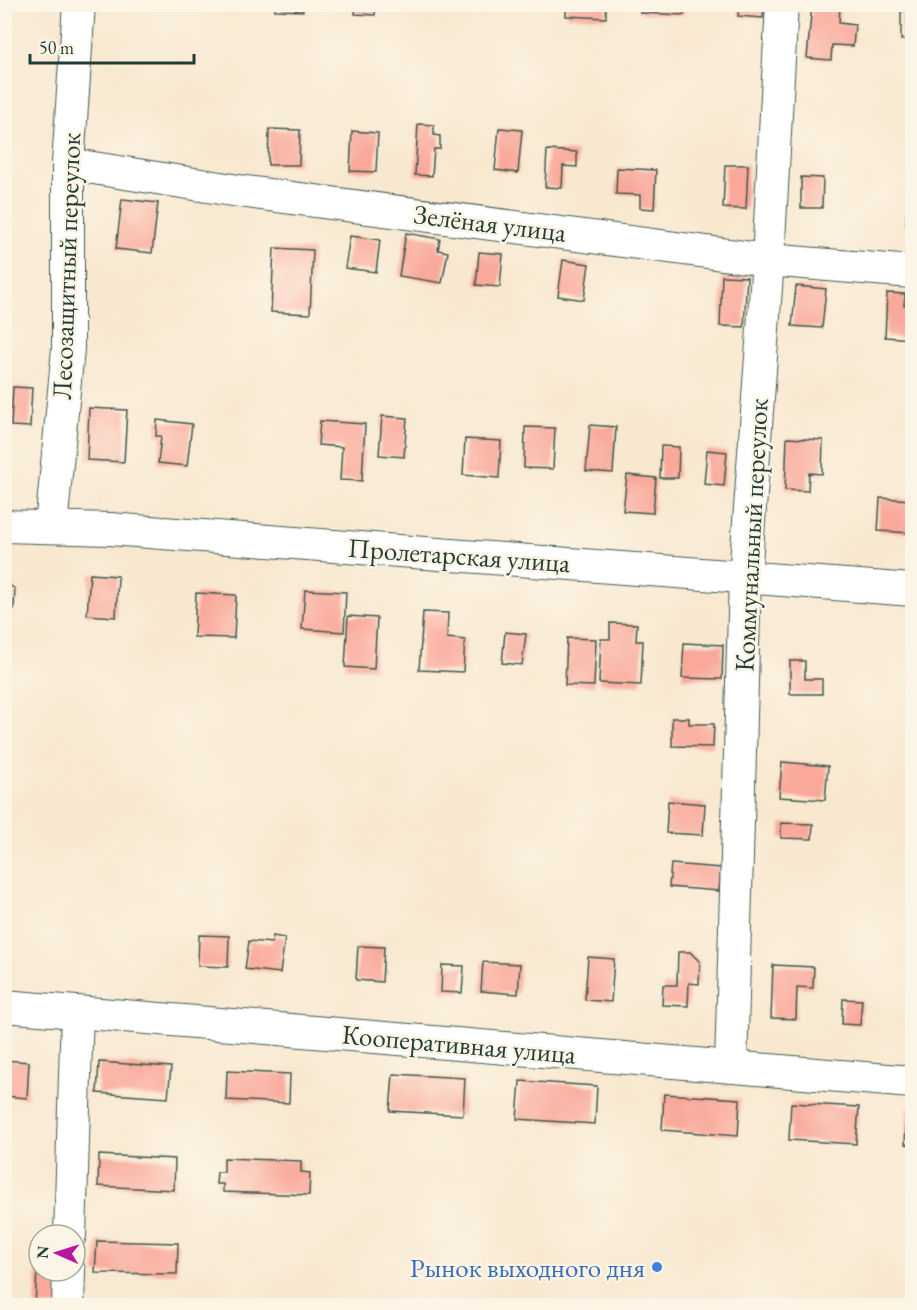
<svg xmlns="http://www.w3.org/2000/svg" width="917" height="1310" font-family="'EB Garamond',serif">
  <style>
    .building { fill: #f9a89a }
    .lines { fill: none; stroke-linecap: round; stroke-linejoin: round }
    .minor-casing { stroke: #40574b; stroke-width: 34 }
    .minor { stroke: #fff; stroke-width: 32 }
    .shop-dot { fill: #3f7fe0; stroke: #fcf5e5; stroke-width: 2 }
    .labels { text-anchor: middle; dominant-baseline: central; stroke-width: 5; stroke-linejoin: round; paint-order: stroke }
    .street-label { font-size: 27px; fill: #1f3d34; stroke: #fcf5e5 }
    .shop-label { font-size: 27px; fill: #366cbe; stroke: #fcf5e5; text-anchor: end }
  </style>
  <rect width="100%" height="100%" fill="#fcf5e5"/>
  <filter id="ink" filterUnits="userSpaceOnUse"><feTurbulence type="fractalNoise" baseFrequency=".0167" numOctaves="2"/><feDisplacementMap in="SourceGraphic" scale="12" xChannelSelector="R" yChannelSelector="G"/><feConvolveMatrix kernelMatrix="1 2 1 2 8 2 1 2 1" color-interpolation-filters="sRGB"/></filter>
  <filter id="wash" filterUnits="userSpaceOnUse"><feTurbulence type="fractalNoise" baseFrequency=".008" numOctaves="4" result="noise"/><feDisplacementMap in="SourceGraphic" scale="24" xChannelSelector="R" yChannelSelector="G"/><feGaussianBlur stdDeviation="1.35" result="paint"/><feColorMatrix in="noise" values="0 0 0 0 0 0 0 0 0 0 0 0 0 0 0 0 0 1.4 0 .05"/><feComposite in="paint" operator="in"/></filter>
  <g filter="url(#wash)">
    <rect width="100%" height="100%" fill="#f8e8d0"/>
    <g id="blocks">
      <!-- building -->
      <g class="building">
        <path d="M123,4h31v5l-31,-2z"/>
        <path d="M275,4h29l-1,7 -28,-1z"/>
        <path d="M356,4h20l-1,11 -20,-1z"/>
        <rect x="428" y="4" width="19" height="3"/>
        <path d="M566,4h40v14l-40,-2z"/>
        <path d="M641,4h43v11l-44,-2z"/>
        <path d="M739,4h25l-1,14 -25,-2z"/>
        <path d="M812,4h28l-1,19 16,2 -2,21 -21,-1 -1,15 -24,-2z"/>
        <rect x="901" y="11" width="11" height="29"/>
        <path d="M418,124l16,1v10l6,1v13h-6l-2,27 -17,-1z"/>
        <path d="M499,128l23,2 -4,43 -23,-3z"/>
        <path d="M269,129l31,1 -1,35h-31z"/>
        <path d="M352,131l26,2 -2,39 -26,-1z"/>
        <path d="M547,150l30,2v15l-14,-1 -1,22 -17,-1z"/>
        <path d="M725,165h23l-2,44 -23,-1z"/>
        <path d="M617,168l39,2 -2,39 -14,-1v-13l-24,-1z"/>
        <path d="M801,177l22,1 -1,30h-21z"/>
        <path d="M908,190h4v36l-6,-1z"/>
        <path d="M122,199l36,4 -6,50 -36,-4z"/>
        <path d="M406,233l34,6 -2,11 10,2 -6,31 -43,-7z"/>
        <path d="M350,236l30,4 -4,32 -31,-4z"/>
        <path d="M274,248l39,2 -3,64 -39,-2z"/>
        <path d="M479,252l24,2 -3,33 -24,-2z"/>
        <path d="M563,260l26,4 -5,36 -26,-4z"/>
        <path d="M722,276l25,1 -3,50 -24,-1z"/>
        <path d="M796,286l30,3 -4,39 -30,-2z"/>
        <path d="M887,293l18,1 -1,11h5l-1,10h4v24l-27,-2z"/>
        <path d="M13,387l19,1 -2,39 -19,-1z"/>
        <path d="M89,408l38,2 -3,52 -37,-2z"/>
        <path d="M382,416l25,2 -3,39 -25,-2z"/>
        <path d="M157,420l35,4 -5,42 -29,-3 3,-27h-5z"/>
        <path d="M320,421l45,3 -3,57 -22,-1 2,-33 -24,-2z"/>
        <path d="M590,425l26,2 -3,46 -27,-2z"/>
        <path d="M525,427l30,1 -2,41 -29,-1z"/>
        <path d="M787,438l36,2 -1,34 -13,-1 -1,18 -23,-1z"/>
        <path d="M465,439l36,2 -2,37 -36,-3z"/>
        <path d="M661,446l18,1 -1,31h-18z"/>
        <path d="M707,450l20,2 -3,34 -20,-2z"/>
        <path d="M627,475l29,3 -3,35 -30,-2z"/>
        <path d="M880,498l32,2v33l-34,-2z"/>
        <path d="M4,565h5l-1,19 7,5 -1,20 -10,-1z"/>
        <path d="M90,574l28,2 -2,41 -29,-2z"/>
        <path d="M305,590l41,2 -2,40 -42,-3z"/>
        <path d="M196,593l40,2 -2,43 -40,-1z"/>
        <path d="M423,612l25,1 -1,25 18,2 -2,32 -44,-2z"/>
        <path d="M348,616l29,2 -3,51 -29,-2z"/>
        <path d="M610,623l27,1 -1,17h7l-2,44 -42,-2 2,-44h9z"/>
        <path d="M505,632l21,2 -4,31 -20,-2z"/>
        <path d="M567,638l29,1 -2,47 -29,-1z"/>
        <path d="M684,643l39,2 -1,34 -40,-1z"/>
        <path d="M790,661h15v18h17v15h-32z"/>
        <path d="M911,689l1,1v22l-2,-1z"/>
        <path d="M672,718h17v6h25l-1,23 -41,-1z"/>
        <path d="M782,762l46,4 -3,34 -46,-3z"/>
        <path d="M668,801l37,3 -2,31 -37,-2z"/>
        <path d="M781,823l32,1 -1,15 -31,-1z"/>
        <path d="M671,864l50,4 -2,23 -50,-4z"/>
        <path d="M199,935l30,1 -1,31 -30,-1z"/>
        <path d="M273,936l12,2 -5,35 -35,-4 4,-28 23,2z"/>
        <path d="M358,946l26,1 -2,35 -26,-2z"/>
        <path d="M678,952h12l10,10 -1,22 -10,-1 -1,23 -26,-1 1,-20h14z"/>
        <path d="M588,957l26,2 -3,43 -26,-2z"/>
        <path d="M483,962l37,2 -2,30 -37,-3z"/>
        <path d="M442,965l22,1 -2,27 -21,-1z"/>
        <path d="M773,965l41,2 -1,21 -16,-1 -1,32 -25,-1z"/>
        <path d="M843,999l19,1 -2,25 -18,-1z"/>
        <path d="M4,1060l25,2 -2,36 -23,-2z"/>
        <path d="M99,1062l72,5 -3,31 -71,-5z"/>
        <path d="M227,1071l63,3 -1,29 -63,-3z"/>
        <path d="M393,1074l72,4 -2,37 -73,-4z"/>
        <path d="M520,1081l77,5 -2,38 -78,-5z"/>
        <path d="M664,1094l76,5 -2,37 -76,-6z"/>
        <path d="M791,1103l68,4 -3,37 -67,-4z"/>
        <path d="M907,1108h5v37l-7,-1z"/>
        <path d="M99,1155l76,4 -1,31 -76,-4z"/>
        <path d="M224,1158l77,3v11l9,1 -1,22 -86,-3v-8h-7l1,-12h7z"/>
        <path d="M97,1241l81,2 -1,31 -82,-1z"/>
        <path d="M37,1271h26l-2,35h-26z"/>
      </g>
    </g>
  </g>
  <g filter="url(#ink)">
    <use href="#blocks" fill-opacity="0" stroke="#40574b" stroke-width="1.5"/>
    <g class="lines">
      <!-- minor casing -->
      <g class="minor-casing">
        <g id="minor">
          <path d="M68,164l171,27 529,69 144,12"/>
          <path d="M4,526l106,3 802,61"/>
          <path d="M51,527l17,-178v-185l11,-160"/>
          <path d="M4,1006l908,76"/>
          <path d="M731,1066l14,-489 23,-317 14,-256"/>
          <path d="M70,1235l7,-223"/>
          <path d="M68,1306l1,-35"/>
        </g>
      </g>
      <!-- minor -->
      <use href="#minor" class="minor"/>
    </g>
  </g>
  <!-- markers -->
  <circle class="shop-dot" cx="657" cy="1267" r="6"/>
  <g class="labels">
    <!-- street labels -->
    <g class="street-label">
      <text transform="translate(490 223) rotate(7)">Зелёная улица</text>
      <text transform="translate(66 266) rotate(-88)">Лесозащитный переулок</text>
      <text transform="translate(751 535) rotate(-87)">Коммунальный переулок</text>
      <text transform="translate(459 555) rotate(4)">Пролетарская улица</text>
      <text transform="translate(459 1044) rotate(5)">Кооперативная улица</text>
    </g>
    <!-- shop labels -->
    <g class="shop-label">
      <text x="645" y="1267">Рынок выходного дня</text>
    </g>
  </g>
  <!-- margin -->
  <rect width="917" height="1310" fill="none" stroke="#fcf5e5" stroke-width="24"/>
  <!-- north arrow -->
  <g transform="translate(57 1253) rotate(273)"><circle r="28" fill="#fcf5e5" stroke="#a4ab9e" stroke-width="1.5"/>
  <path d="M0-4.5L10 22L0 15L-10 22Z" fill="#b5179e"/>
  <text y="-9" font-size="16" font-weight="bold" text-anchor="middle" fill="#1f3d34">N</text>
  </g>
  <!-- scale -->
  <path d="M30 54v9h164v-9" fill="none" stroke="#1f3d34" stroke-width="3"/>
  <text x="39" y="54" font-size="18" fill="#1f3d34" stroke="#fcf5e5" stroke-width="4.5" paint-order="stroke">50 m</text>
</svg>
